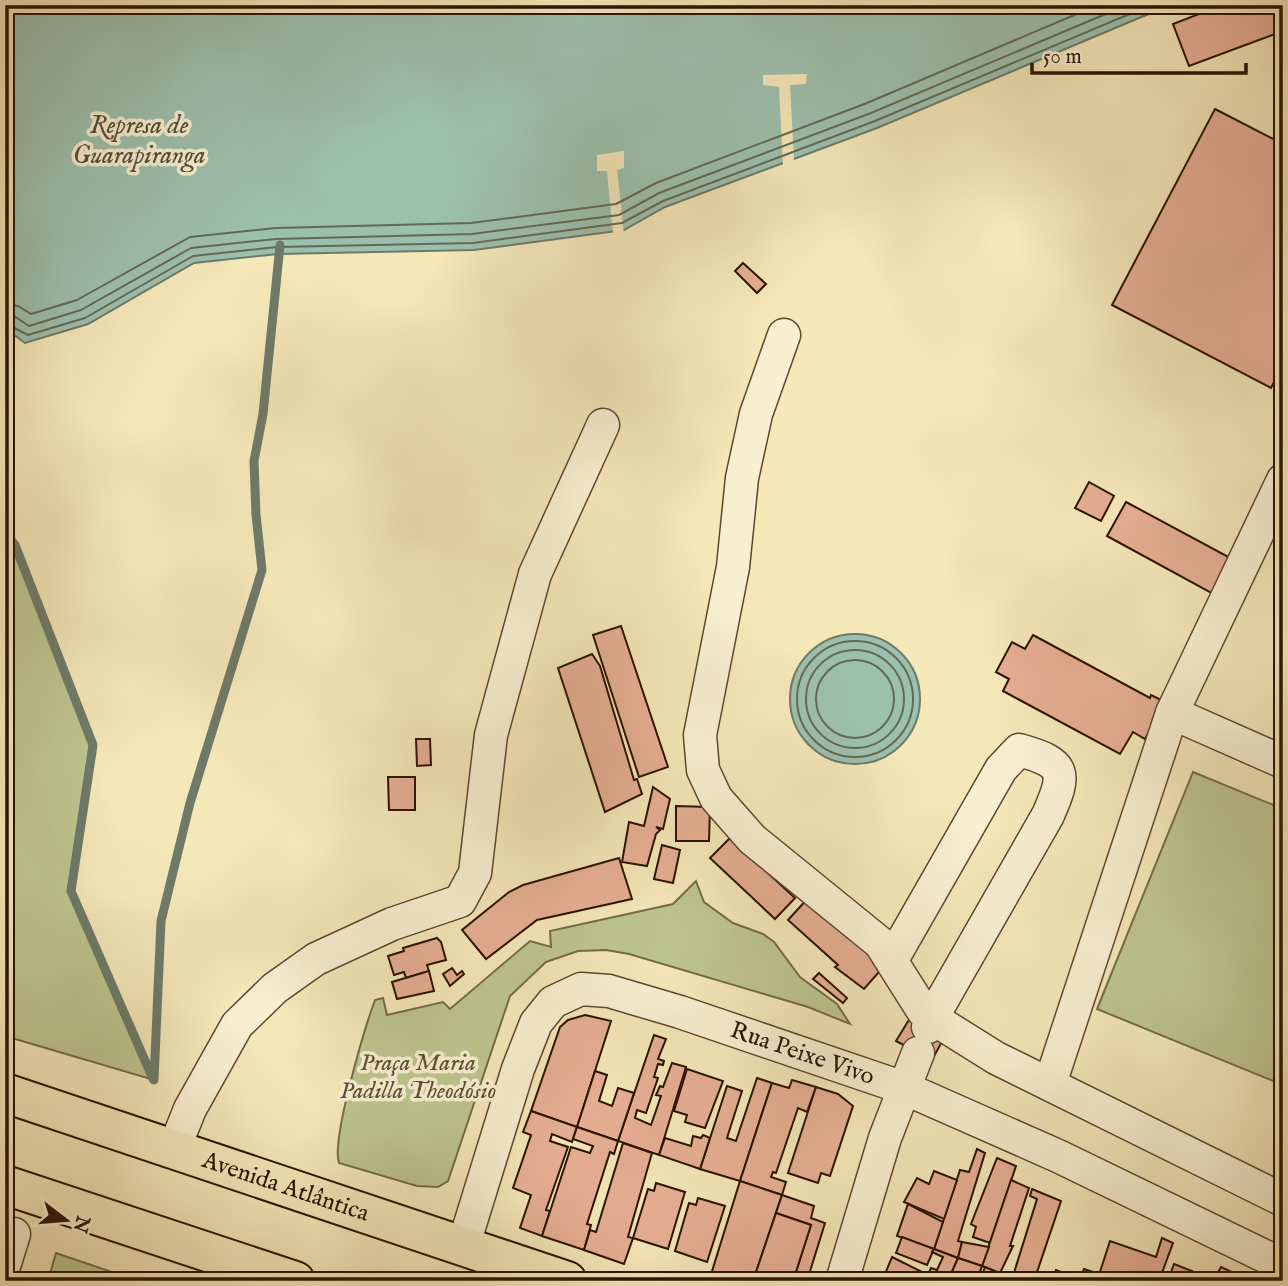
<svg xmlns="http://www.w3.org/2000/svg" width="1288" height="1286" font-family="'IM FELL English',serif">
  <style>
    .green { fill: #bdc58e; stroke: #746c48; stroke-width: 2 }
    .water { fill: #9cc0ae; stroke: #6e7a69; stroke-width: 2 }
    .pier { fill: #f4e7b8 }
    .lines { fill: none; stroke-linecap: round; stroke-linejoin: round }
    .shore { stroke: #636958; stroke-width: 2 }
    .stream { stroke: #6e7a69; stroke-width: 9 }
    .building { fill: #e6ae93; stroke: #2a1202; stroke-width: 2 }
    .minor-casing { stroke: #5c4730; stroke-width: 35 }
    .major-casing { stroke: #2a1202; stroke-width: 42 }
    .minor { stroke: #f8efd1; stroke-width: 32 }
    .major { stroke: #f4e7b8; stroke-width: 38 }
    .labels { text-anchor: middle; dominant-baseline: central; stroke-width: 7; stroke-linejoin: round; paint-order: stroke }
    .street-label { font-size: 24px; fill: #2a1202; stroke: #f8efd1 }
    .park-label { font-size: 24px; font-style: italic; fill: #5d5133; stroke: #f8efd1 }
    .water-label { font-size: 26px; font-style: italic; fill: #524f3e; stroke: #f8efd1 }
  </style>
  <rect width="100%" height="100%" fill="#f4e7b8"/>
  <filter id="stains"><feTurbulence type="fractalNoise" baseFrequency=".00286" numOctaves="4"/><feColorMatrix values="0 0 0 0 .2 0 0 0 0 .09 0 0 0 0 .02 0 0 0 .5 -.17"/></filter>
  <radialGradient id="worn" r=".72"><stop offset=".6" stop-color="#630" stop-opacity="0"/><stop offset="1" stop-color="#630" stop-opacity=".3"/></radialGradient>
  <!-- green -->
  <g class="green">
    <path d="M5,533l10,12 78,200 -22,146 83,189 -149,-44z"/>
    <path d="M1193,772l90,37v276l-186,-76z"/>
    <path d="M696,881l8,21 29,21 30,11 11,8 26,35 37,27 13,20 -42,-17 -179,-53 -23,-4 -28,1 -32,11 -36,34 -62,185 -10,6 -21,-1 -78,-23c-8,-23 26,-136 36,-163l8,-2 4,17 56,-13 7,7 80,-68 21,6 -1,-16 123,-27z"/>
    <path d="M56,1253l82,28h-90z"/>
  </g>
  <!-- water -->
  <g class="water">
    <path d="M5,5h1165l-293,123 -212,79 -41,23 -150,20 -196,4 -84,9 -106,61 -63,19 -20,-15z"/>
    <circle cx="855" cy="699" r="65"/>
  </g>
  <!-- pier -->
  <g class="pier">
    <path d="M807,74l-1,10 -16,1 4,76 -11,4 -4,-78 -16,-2v-10z"/>
    <path d="M624,151v17l-7,2 7,64h-11l-6,-63h-10v-16z"/>
  </g>
  <g class="lines">
    <!-- shore -->
    <g class="shore">
      <path d="M5,304l13,2 13,8 46,-14 113,-63 86,-9 195,-5 145,-19 40,-21 211,-80 231,-98"/>
      <path d="M5,314l9,2 15,10 52,-16 110,-62 85,-9 196,-5 147,-19 40,-22 212,-80 256,-108"/>
      <path d="M5,323l23,12 57,-17 108,-62 84,-9 196,-4 149,-20 41,-22 212,-80 276,-116"/>
      <circle cx="855" cy="699" r="58"/>
      <circle cx="855" cy="699" r="49"/>
      <circle cx="855" cy="699" r="39"/>
    </g>
    <!-- stream -->
    <g class="stream">
      <path d="M5,533l10,12 78,200 -22,146 82,188"/>
      <path d="M154,1080l7,-159 29,-118 72,-233 -6,-55 -2,-54 9,-47 17,-169"/>
    </g>
  </g>
  <!-- building -->
  <g class="building">
    <path d="M1222,5h61v26l-94,35 -16,-42z"/>
    <path d="M1215,109l68,35v235l-6,-3 -6,12 -159,-83z"/>
    <path d="M743,263l23,21 -9,9 -22,-22z"/>
    <path d="M1089,482l25,14 -13,25 -26,-13z"/>
    <path d="M1126,502l108,58 -19,35 -108,-59z"/>
    <path d="M621,626l47,141 -29,10 -46,-142z"/>
    <path d="M1033,635l117,63 1,-3 14,7 -20,37 -12,-7 -13,22 -117,-63 6,-12 -13,-7 16,-30 13,7z"/>
    <path d="M592,654l8,12 34,114 3,-1 5,15 -37,18 -47,-144z"/>
    <path d="M416,739h14l1,26 -14,1z"/>
    <path d="M388,777h27v33h-26z"/>
    <path d="M653,787l17,12 -7,30 -7,-2 4,3 -4,4 -9,32 -25,-4 7,-40 15,4z"/>
    <path d="M676,806l34,1 -1,34h-33z"/>
    <path d="M730,838l65,60 -20,21 -65,-61z"/>
    <path d="M662,845l18,5 -7,33 -19,-4z"/>
    <path d="M619,858l13,41 -95,21 -51,39 -24,-29 47,-38 14,-7z"/>
    <path d="M810,896l76,68 -22,25 -29,-22 3,-2 -50,-45z"/>
    <path d="M437,938l4,4 5,18 -19,5 2,6 -23,7 -2,-6 -10,3 -6,-19 16,-5 -1,-3z"/>
    <path d="M452,968l5,7 5,-4 2,3 -14,12 -7,-12z"/>
    <path d="M429,971l5,20 -37,8 -5,-17z"/>
    <path d="M819,973l28,25 -4,5 -30,-24z"/>
    <path d="M585,1015l26,6 -34,106 -46,-16 29,-84 8,-7z"/>
    <path d="M910,1018l35,18 -13,24 -36,-19z"/>
    <path d="M654,1035l12,4 -8,20 6,2 -1,4 -5,-1 -4,13 4,1 -12,35 -9,-3 -2,8 16,7 10,-29 -5,-1 4,-9 3,1 9,-24 14,4 -27,88 -41,-14z"/>
    <path d="M687,1069l36,12 -18,47 -20,-6 2,-7 -13,-4z"/>
    <path d="M595,1071l12,4 -8,26 13,5 6,-18 16,5 -16,48 -41,-14z"/>
    <path d="M757,1078l15,5 -32,98 -40,-12 27,-83 15,5 -15,47 9,3z"/>
    <path d="M792,1080l24,7 -9,25 -9,-4 -22,65 -3,-1 -2,5 15,5 -4,13 -42,-14 32,-98 17,5z"/>
    <path d="M816,1087l22,7 15,12 -23,70 -9,-3 -3,10 -30,-10z"/>
    <path d="M531,1111l46,16 -5,15 -20,-8 -2,7 18,6 -22,63 4,1 -8,25 -22,-8 11,-33 -18,-7 18,-53 -8,-3z"/>
    <path d="M577,1127l41,14 -4,13 -4,-2 -23,72 4,1 -7,25 -42,-14 29,-89 19,6 3,-7 -20,-7z"/>
    <path d="M703,1135l7,3 -10,31 -41,-14 6,-17 26,8 2,-10 8,2z"/>
    <path d="M623,1143l29,10 -24,84 5,1 -9,26 -40,-14 6,-20 6,2z"/>
    <path d="M977,1149l8,4 -27,88 4,1 -4,16 -24,-9 26,-79 9,2z"/>
    <path d="M997,1158l19,8 -26,77 -17,-6 3,-10 -5,-3z"/>
    <path d="M934,1171l23,9 -13,39 -40,-17 13,-24 12,6z"/>
    <path d="M1011,1180l18,8 -19,58h3l-13,27 -18,-7z"/>
    <path d="M740,1181l42,14 -29,86h-44z"/>
    <path d="M656,1183l29,9 -17,57 -35,-11 15,-49 6,2z"/>
    <path d="M1032,1189l29,12 -27,80h-15l-6,-5 24,-77 -7,-3z"/>
    <path d="M782,1195l32,11 -3,12 14,5 -18,58h-14l18,-56 -35,-12z"/>
    <path d="M698,1198l27,8 -18,56 -32,-11 14,-48 7,2z"/>
    <path d="M908,1204l35,18 -9,27 -37,-13z"/>
    <path d="M776,1213l35,12 -18,56h-40z"/>
    <path d="M902,1237l32,12 -7,16 -31,-12z"/>
    <path d="M1162,1238l11,5 -14,38h-62l13,-40 46,16z"/>
    <path d="M962,1242l27,5 -7,19 -24,-8z"/>
    <path d="M934,1249l24,9 -10,23h-23l6,-13 6,2 6,-13 -11,-5z"/>
    <path d="M892,1257l30,15 -4,9h-36z"/>
    <path d="M958,1258l24,8 -5,15h-29z"/>
    <path d="M1174,1264l18,7 -4,10h-20z"/>
    <path d="M985,1267l16,7 -2,7h-19z"/>
    <path d="M1221,1267l17,8 -2,6h-23z"/>
    <path d="M1084,1269l9,3 -2,9h-39l4,-11 24,9z"/>
  </g>
  <g class="lines">
    <!-- minor casing -->
    <g class="minor-casing">
      <g id="minor">
        <path d="M784,335l-28,79 -14,64 -9,89 -33,168 3,35 13,28 36,41 128,104 43,68 9,7 116,-203c19,-43 18,-52 -29,-65l-18,19 -108,189"/>
        <path d="M1172,713l111,49"/>
        <path d="M928,1027l4,-9 64,40 287,142"/>
        <path d="M1050,1084l122,-371 111,-233"/>
        <path d="M174,1149l16,-40 47,-84 38,-37 41,-29 76,-35 68,-23 15,-28 16,-138 44,-161 68,-149"/>
        <path id="s1" d="M463,1247l55,-178 18,-46 17,-21 28,-13 28,2 71,21 224,76 154,68 225,109"/>
        <path d="M5,1263l9,-29"/>
        <path d="M842,1281l43,-143 33,-85"/>
      </g>
    </g>
    <!-- major casing -->
    <g class="major-casing">
      <g id="major">
        <path id="s2" d="M5,1093l562,188"/>
        <path d="M5,1185l290,96"/>
      </g>
    </g>
    <!-- minor -->
    <use href="#minor" class="minor"/>
    <!-- major -->
    <use href="#major" class="major"/>
  </g>
  <g class="labels">
    <!-- street labels -->
    <g class="street-label">
      <text stroke="none"><textPath href="#s1" startOffset="525">Rua Peixe Vivo</textPath></text>
      <text stroke="none"><textPath href="#s2" startOffset="296">Avenida Atlântica</textPath></text>
    </g>
    <!-- park labels -->
    <g class="park-label">
      <text x="418" y="1063">Praça Maria<tspan x="418" dy="28">Padilla Theodósio</tspan></text>
    </g>
    <!-- water labels -->
    <g class="water-label">
      <text x="139" y="125">Represa de<tspan x="139" dy="30">Guarapiranga</tspan></text>
    </g>
  </g>
  <!-- margin -->
  <rect width="1288" height="1286" fill="none" stroke="#f4e7b8" stroke-width="28"/>
  <rect x="7" y="7" width="1274" height="1272" fill="none" stroke="#2a1202" stroke-width="3.5"/>
  <rect x="14" y="14" width="1260" height="1258" fill="none" stroke="#2a1202" stroke-width="2"/>
  <!-- north arrow -->
  <g transform="translate(66 1220) rotate(106)" stroke="#f8efd1" stroke-width="5" paint-order="stroke">
  <path d="M0-5L12 26L0 18L-12 26Z" fill="#2a1202"/>
  <text y="-10" font-size="19" font-weight="bold" text-anchor="middle" fill="#2a1202">N</text>
  </g>
  <!-- scale -->
  <path d="M1032 63v10h214v-10" fill="none" stroke="#2a1202" stroke-width="3.5"/>
  <text x="1043" y="63" font-size="21" fill="#2a1202" stroke="#f8efd1" stroke-width="5" paint-order="stroke">50 m</text>
  <rect width="100%" height="100%" filter="url(#stains)"/>
  <rect width="100%" height="100%" fill="url(#worn)"/>
</svg>
